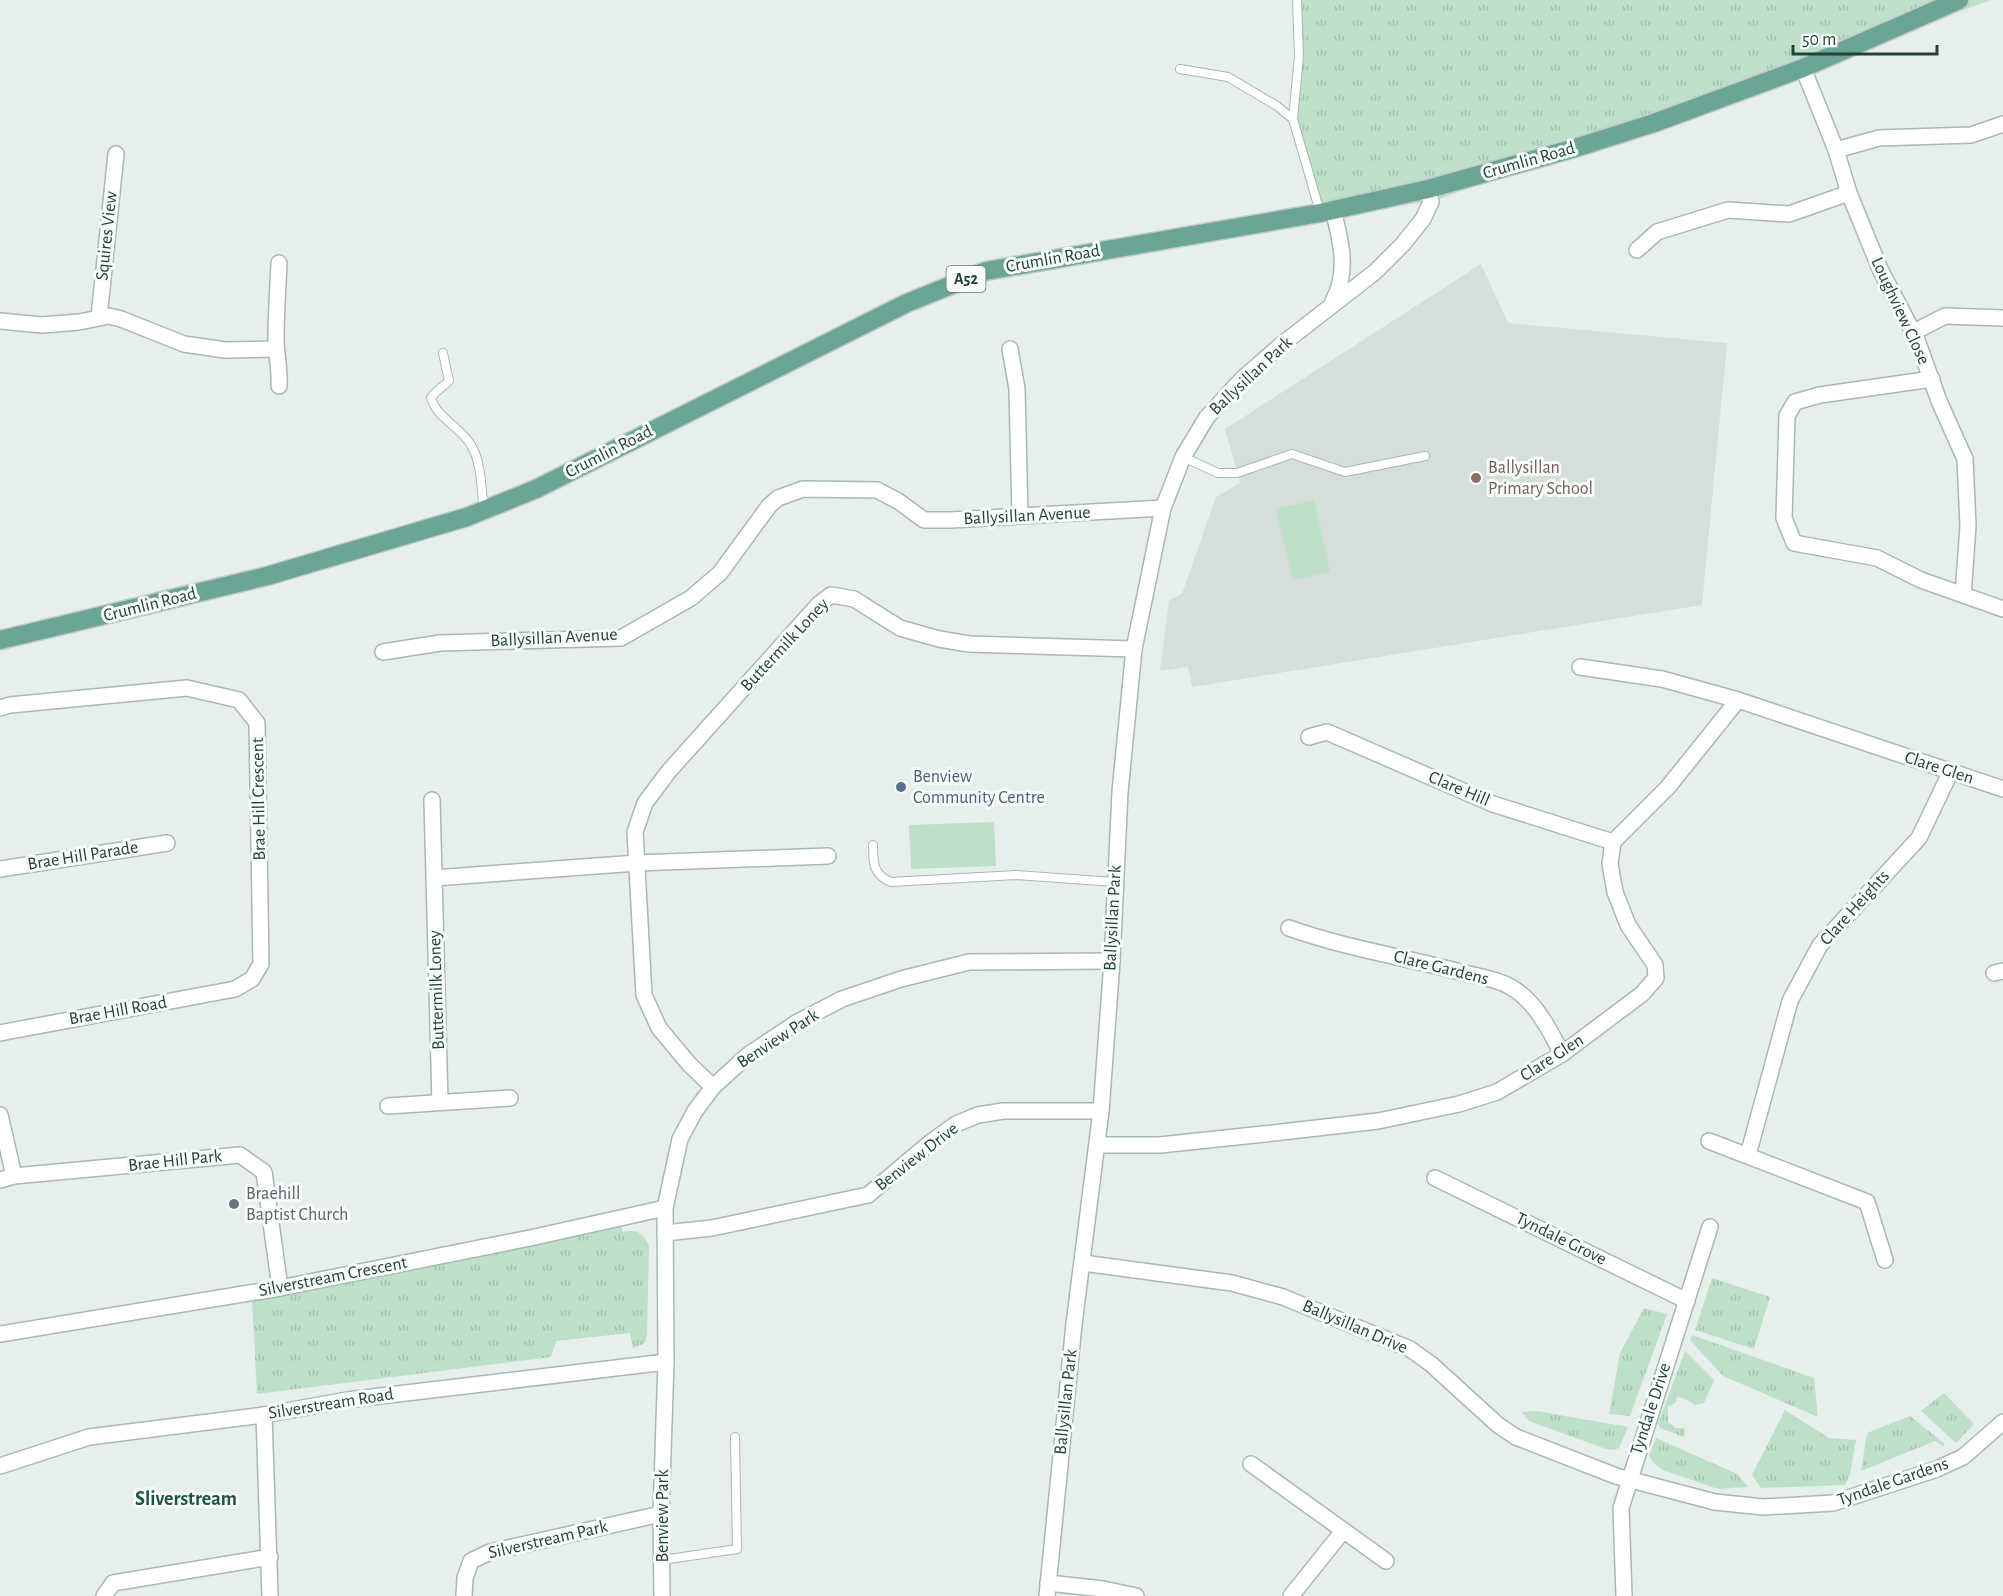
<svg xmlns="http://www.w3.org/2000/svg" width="2003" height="1596" font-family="'Alegreya Sans',sans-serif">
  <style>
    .built { fill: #d4dfda }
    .grass { fill: url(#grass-tufts) }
    .garden { fill: #bfe0c8 }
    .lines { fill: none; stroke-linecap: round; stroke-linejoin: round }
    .service-casing { stroke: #a8b8b2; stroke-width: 10 }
    .minor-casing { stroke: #a8b8b2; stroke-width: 18 }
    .primary-casing { stroke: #c2cac8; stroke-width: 21 }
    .service { stroke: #fff; stroke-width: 8 }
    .minor { stroke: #fff; stroke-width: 15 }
    .primary { stroke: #6aa596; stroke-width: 18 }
    .education-dot { fill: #8d6e63; stroke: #f7fbf9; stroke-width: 2 }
    .service-dot { fill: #5c6f8a; stroke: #f7fbf9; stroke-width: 2 }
    .worship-dot { fill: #6b7280; stroke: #f7fbf9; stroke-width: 2 }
    .labels { text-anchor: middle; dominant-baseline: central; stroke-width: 6; stroke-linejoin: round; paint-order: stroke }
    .shield { fill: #f7fbf9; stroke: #637a73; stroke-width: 1.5 }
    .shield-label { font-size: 16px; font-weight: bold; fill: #24423a }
    .street-label { font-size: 18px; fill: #24423a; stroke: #f7fbf9 }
    .education-label { font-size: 18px; fill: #785e54; stroke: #f7fbf9; text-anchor: start }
    .service-label { font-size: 18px; fill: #4e5e75; stroke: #f7fbf9; text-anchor: start }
    .worship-label { font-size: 18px; fill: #5b616d; stroke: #f7fbf9; text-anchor: start }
    .neighbourhood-label { font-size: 20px; font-weight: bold; fill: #1f5548; stroke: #f7fbf9 }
  </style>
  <defs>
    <pattern id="grass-tufts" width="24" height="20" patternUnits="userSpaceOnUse" patternTransform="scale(1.5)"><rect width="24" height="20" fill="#bfe0c8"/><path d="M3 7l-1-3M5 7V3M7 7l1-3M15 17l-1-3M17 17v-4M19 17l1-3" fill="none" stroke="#a4c1ad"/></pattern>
  </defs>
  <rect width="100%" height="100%" fill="#e6efeb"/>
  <!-- built -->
  <path class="built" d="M1481,264l27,59 219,20 -25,262 -510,82 -4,-20 -28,4 9,-71 13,-6 34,-97 24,-14 -15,-54z"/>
  <!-- grass -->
  <g class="grass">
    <path d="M1297,0h694l-560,202 -111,11 -27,-94 5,-83z"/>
    <path d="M621,1226l2,6c14,-3 20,0 26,14l-2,88 -2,9 -12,5 -3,-15 -74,8 -5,16 -294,37 -5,-94z"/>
    <path d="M1712,1278l58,19 -16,52 -59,-19z"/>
    <path d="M1644,1308l23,6 -37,102 -21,-2 11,-61z"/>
    <path d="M1692,1335l122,43 4,39 -95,-41 -33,-36z"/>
    <path d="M1685,1351l29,29 -10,23 -9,2 -10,-6 -8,-2 -1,5 -8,5v15l8,6h9l-1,9 -24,-9 -2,-4z"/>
    <path d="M1944,1393l30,31 -18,19 -35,-32z"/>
    <path d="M1785,1410l44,28 27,2 -6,34 -5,11 -84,3 -9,-13z"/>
    <path d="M1537,1411l91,16 -9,21 -5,2 -8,-1 -77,-28 -7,-9z"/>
    <path d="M1910,1416l35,28 -2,2 -8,-5 -74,30 6,-38z"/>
    <path d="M1656,1438l81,36 11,13 -30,2 -55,-19 -10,-7 -4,-8z"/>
  </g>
  <!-- garden -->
  <g class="garden">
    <path d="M1314,500l16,72 -37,8 -17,-71z"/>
    <path d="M994,822l2,44 -85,3 -2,-44z"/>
  </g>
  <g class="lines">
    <!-- service casing -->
    <g class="service-casing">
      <g id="service">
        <path d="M1180,69l48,8 49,29 16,13 27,93"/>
        <path d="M1293,119l6,-63 -2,-56"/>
        <path d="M443,353l6,28c-6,6 -13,9 -18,17 5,19 30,30 40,47 11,18 10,44 13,65"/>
        <path d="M1183,457l35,16h19l55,-19 53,18 80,-16"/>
        <path d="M873,845c0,17 0,30 18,37l125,-7 99,7"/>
        <path d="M662,1560l75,-11 -2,-112"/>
      </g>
    </g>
    <!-- minor casing -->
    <g class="minor-casing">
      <g id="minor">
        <path d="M1803,68l33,82 13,43 31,76 37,71 22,61 26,58 3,67 -5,69"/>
        <path d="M1836,150l43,-12 92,-3 32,-11"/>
        <path d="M1333,210c8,31 16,62 0,91"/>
        <path d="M1637,250l20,-18 71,-22 61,4 60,-21"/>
        <path d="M99,317l17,-163"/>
        <path d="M0,321l42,4 37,-3 30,-6 12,3 63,25 41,6 51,-1"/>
        <path d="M1912,333l33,-17 58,2"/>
        <path d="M1010,349l7,40 3,127"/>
        <path d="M1932,379l-112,16 -25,7 -8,14 -3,102 10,25 83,15 44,22 82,29"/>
        <path d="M279,386c1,-18 -3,-31 -3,-48 0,-25 2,-50 3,-75"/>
        <path d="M383,652l57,-9 181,-5 70,-40 29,-25 49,-67 9,-8 25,-9 74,1 21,11 26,19h27l212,-12"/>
        <path d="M1580,667l82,12 76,21 265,89"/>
        <path d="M0,708l10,-3 177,-17 52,12 18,23 4,241 -9,15 -17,10 -235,44"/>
        <path d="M1309,737l18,-5 166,72 120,38"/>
        <path d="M432,800l8,302"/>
        <path d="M0,869l167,-26"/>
        <path d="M434,878l203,-15 191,-7"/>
        <path d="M1289,928c56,20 114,29 171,44 15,4 35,6 49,14 25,13 41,44 53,68"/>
        <path d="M1994,973l9,-2"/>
        <path d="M713,1087l-24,-23 -30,-36 -15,-33 -9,-163 10,-29 24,-32 149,-166 13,-10 23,4 46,29 39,11 30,5 165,5"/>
        <path d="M388,1106l122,-8"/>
        <path d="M0,1115l14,61"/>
        <path d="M1709,1141l158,61 18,58"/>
        <path d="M1097,1145h63l113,-12 105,-12 81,-17 38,-12 65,-38 80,-60 14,-16 -1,-13 -27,-40 -13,-33 -5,-28 3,-22 55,-55 70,-87"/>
        <path d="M1748,1155l42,-154 30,-56 99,-107 31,-65"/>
        <path d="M1435,1178l252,123"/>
        <path d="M0,1180l14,-4 226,-21 24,17 16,116"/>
        <path d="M665,1233l47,-5 156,-33 63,-53 25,-18 22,-9 25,-4h98"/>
        <path d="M1083,1263l149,20 51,14 127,52 21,15 67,61 18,12 100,39 99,26 48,5 70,-4 104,-34 26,-12 40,-35"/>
        <path d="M0,1334l280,-46 250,-50 135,-30"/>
        <path d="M264,1415l6,181"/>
        <path d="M1251,1464l135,97"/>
        <path d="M0,1466l89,-29 175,-22 83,-15 319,-38"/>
        <path d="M1048,1583l55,6 33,7"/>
        <path d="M104,1596l9,-13 157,-26"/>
        <path d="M464,1596l1,-18 6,-17 19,-9 171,-38"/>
        <path d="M662,1596l-1,-82 5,-152 -1,-154 15,-69 15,-28 18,-24 35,-32 48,-32 46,-24 59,-20 68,-17 143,-1"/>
        <path d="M1047,1596l27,-272 27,-213 11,-150 8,-169 14,-143 29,-141 20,-51 24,-40 34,-37 40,-35 94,-73 28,-28 20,-25 8,-17 -3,-13"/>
        <path d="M1291,1596l52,-65"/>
        <path d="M1624,1596l-3,-88 89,-281"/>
      </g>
    </g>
    <!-- primary casing -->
    <g class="primary-casing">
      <path id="primary" d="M0,640l267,-64 200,-59 69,-28 371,-186 79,-32 334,-58 108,-24 147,-41 79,-25 149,-55 156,-68"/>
    </g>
    <!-- service -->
    <use href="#service" class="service"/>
    <!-- minor -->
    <use href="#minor" class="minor"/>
    <!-- primary -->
    <use href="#primary" class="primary"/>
  </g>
  <!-- markers -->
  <circle class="education-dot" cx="1476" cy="478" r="6"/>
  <circle class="service-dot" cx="901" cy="787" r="6"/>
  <circle class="worship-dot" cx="234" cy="1204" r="6"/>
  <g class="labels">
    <!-- shield labels -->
    <rect class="shield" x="946.5" y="266" width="39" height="26" rx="4.5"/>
    <g class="shield-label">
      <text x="966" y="279">A52</text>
    </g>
    <!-- street labels -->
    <g class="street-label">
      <text transform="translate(1529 161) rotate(-16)">Crumlin Road</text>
      <text transform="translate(107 236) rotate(-84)">Squires View</text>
      <text transform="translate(1053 259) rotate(-10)">Crumlin Road</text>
      <text transform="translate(1900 311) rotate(65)">Loughview Close</text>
      <text transform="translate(1251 376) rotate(-43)">Ballysillan Park</text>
      <text transform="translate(609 452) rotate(-27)">Crumlin Road</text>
      <text transform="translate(1027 516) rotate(-3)">Ballysillan Avenue</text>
      <text transform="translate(150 605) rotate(-14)">Crumlin Road</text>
      <text transform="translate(554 638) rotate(-3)">Ballysillan Avenue</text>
      <text transform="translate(785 645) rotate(-47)">Buttermilk Loney</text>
      <text transform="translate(1939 768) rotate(18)">Clare Glen</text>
      <text transform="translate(1459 789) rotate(23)">Clare Hill</text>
      <text transform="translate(259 799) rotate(-91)">Brae Hill Crescent</text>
      <text transform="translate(83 856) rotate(-9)">Brae Hill Parade</text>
      <text transform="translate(1855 908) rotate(-48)">Clare Heights</text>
      <text transform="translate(1113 918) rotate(-87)">Ballysillan Park</text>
      <text transform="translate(1441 968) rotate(14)">Clare Gardens</text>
      <text transform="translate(437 990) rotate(-92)">Buttermilk Loney</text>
      <text transform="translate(118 1011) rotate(-10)">Brae Hill Road</text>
      <text transform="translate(778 1039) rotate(-33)">Benview Park</text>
      <text transform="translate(1552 1058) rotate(-33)">Clare Glen</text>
      <text transform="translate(917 1157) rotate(-38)">Benview Drive</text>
      <text transform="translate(175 1161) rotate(-6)">Brae Hill Park</text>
      <text transform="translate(1561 1239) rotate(26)">Tyndale Grove</text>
      <text transform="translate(333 1277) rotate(-11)">Silverstream Crescent</text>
      <text transform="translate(1355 1327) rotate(23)">Ballysillan Drive</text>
      <text transform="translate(1066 1402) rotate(-84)">Ballysillan Park</text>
      <text transform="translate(331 1404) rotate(-9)">Silverstream Road</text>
      <text transform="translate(1651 1409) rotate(-72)">Tyndale Drive</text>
      <text transform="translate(1893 1482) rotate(-19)">Tyndale Gardens</text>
      <text transform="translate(663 1516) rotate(-90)">Benview Park</text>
      <text transform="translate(548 1540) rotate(-13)">Silverstream Park</text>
    </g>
    <!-- education labels -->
    <g class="education-label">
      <text x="1488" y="468">Ballysillan<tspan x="1488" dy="21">Primary School</tspan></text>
    </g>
    <!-- service labels -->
    <g class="service-label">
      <text x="913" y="777">Benview<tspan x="913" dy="21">Community Centre</tspan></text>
    </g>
    <!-- worship labels -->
    <g class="worship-label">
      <text x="246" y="1194">Braehill<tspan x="246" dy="21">Baptist Church</tspan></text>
    </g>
    <!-- neighbourhood labels -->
    <g class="neighbourhood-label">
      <text x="186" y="1499">Sliverstream</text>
    </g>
  </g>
  <!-- scale -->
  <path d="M1793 45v9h144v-9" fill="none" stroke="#24423a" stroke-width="3"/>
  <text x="1802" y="45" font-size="18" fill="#24423a" stroke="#f7fbf9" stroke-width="4.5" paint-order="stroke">50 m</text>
</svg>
